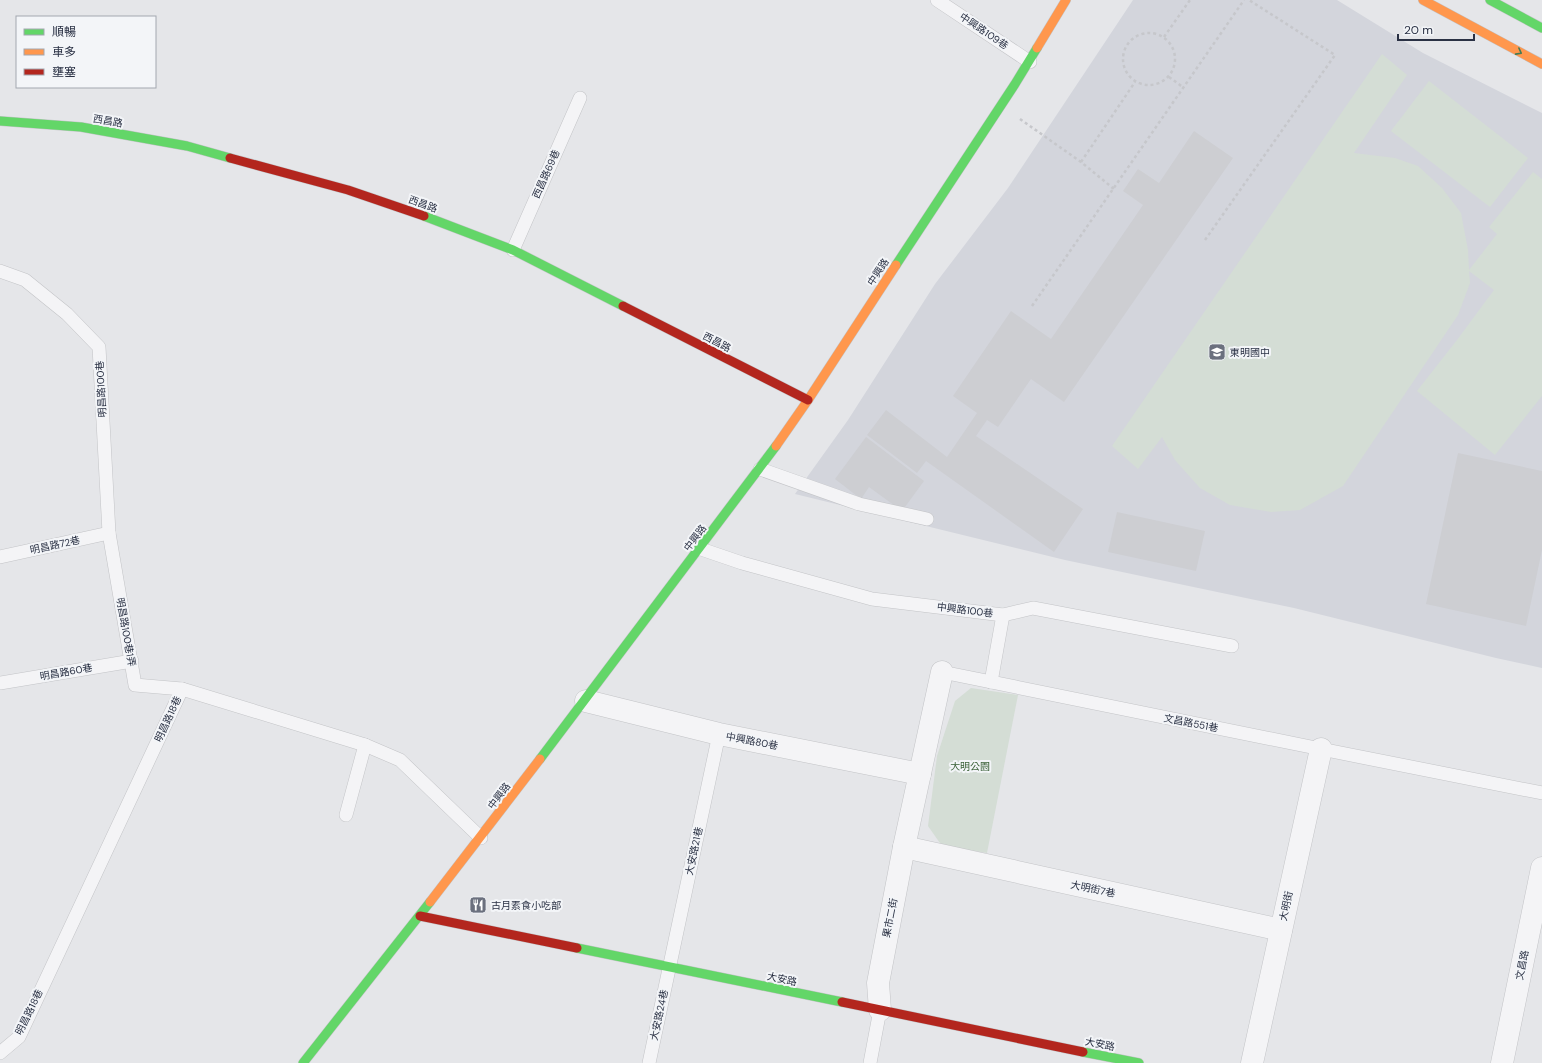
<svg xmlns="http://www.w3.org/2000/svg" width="1542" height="1063" font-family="'DM Sans','Noto Sans TC',sans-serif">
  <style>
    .built { fill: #d3d5dc }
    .green { fill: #d4ddd5 }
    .building { fill: #cdced2 }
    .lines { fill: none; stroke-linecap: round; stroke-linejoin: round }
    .lane-casing { stroke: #c3c4c7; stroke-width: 14 }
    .street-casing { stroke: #c3c4c7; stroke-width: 23 }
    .fast-casing { stroke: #c3c4c7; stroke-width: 10 }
    .slow-casing { stroke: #c3c4c7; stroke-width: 10 }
    .jam-casing { stroke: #c3c4c7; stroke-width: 10 }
    .path { stroke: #c6c7cb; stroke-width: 2.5; stroke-dasharray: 3 3; stroke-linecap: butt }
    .lane { stroke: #f4f4f6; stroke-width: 13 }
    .street { stroke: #f4f4f6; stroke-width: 22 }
    .fast { stroke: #63d668; stroke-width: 9 }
    .slow { stroke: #ff974d; stroke-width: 9 }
    .jam { stroke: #b3261e; stroke-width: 9 }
    .oneway { stroke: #447b54 }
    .labels { text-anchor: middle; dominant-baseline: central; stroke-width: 4; stroke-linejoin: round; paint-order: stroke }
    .street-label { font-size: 10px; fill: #2a3144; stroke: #f3f5f8 }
    .poi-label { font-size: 10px; fill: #2a3144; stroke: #f3f5f8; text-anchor: start }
    .park-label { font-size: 10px; fill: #3a6037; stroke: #f3f5f8 }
  </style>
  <rect width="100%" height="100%" fill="#e5e6e9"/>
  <!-- built -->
  <path class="built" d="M1133,0h204l86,53 119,60v555l-46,-10 -202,-50 -229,-48 -270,-66 53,-74 87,-136 73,-96z"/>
  <!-- green -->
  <g class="green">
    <path d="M1382,54l25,21 -53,78 41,5 23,8 24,22 19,25 7,37 1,20 28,-36 -8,-7 44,-55 9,7v217l-47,59 -78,-64 40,-51 37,-50 -25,-19 1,12 -12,32 -115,171 -43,24 -29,2 -41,-7 -30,-17 -25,-28 -13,-23 -24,32 -26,-23z"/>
    <path d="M1429,81l99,77 -38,49 -99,-76z"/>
    <path d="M971,688l47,7 -31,158 -45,-7 -14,-20 9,-70 18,-55z"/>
  </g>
  <!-- building -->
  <g class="building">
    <path d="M1194,131l39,27 -169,244 -33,-23 -33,48 -11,-7 -11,16 107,73 -29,43 -128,-91 -9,12 -50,-38 19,-25 61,47 30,-44 -24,-17 58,-85 40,28 92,-134 -20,-14 15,-22 21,14z"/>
    <path d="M866,437l58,44 -22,30 -33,-24 -8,12 -26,-20z"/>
    <path d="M1458,453l84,18v79l-16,76 -100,-22z"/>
    <path d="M1117,512l88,19 -9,40 -88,-19z"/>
  </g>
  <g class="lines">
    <!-- lane casing -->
    <g class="lane-casing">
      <g id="lane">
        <path d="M937,0l93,62"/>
        <path d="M513,250l67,-152"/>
        <path d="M0,271l25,9 42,34 32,33 10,186 26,152 47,4"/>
        <path d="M760,469l99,35 68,15"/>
        <path d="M701,549l41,14 130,36 131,16 30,-7 199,38"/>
        <path d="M0,557l109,-24"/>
        <path d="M942,672l379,77 221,44"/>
        <path d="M991,682l12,-67"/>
        <path d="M0,683l132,-22"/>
        <path d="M346,815l19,-70"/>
        <path d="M0,1053l19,-16 163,-348 183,56 35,15 81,78"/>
        <path d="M649,1063l70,-329"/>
        <path d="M870,1063l10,-53"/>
      </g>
    </g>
    <!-- street casing -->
    <g class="street-casing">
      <g id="street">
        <path d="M586,701l133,33 201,40"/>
        <path d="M904,847l377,83"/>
        <path d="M880,1010l-2,-27 26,-136 38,-175"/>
        <path d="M1252,1063l69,-314"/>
        <path d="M1502,1063l40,-195"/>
      </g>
    </g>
    <!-- fast casing -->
    <g class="fast-casing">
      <g id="fast">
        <path d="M1490,0l52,28"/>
        <path d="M0,121l81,6 106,19 43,12"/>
        <path d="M424,216l89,34 110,56"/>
        <path d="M896,265l119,-181 22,-36"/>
        <path d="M540,759l236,-313"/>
        <path d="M577,948l265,54"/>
        <path d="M1083,1052l56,11"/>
        <path d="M303,1063l127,-161"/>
      </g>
    </g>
    <!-- slow casing -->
    <g class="slow-casing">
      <g id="slow">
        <path d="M1423,0l119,64"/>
        <path d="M1037,48l29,-48"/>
        <path d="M776,446l32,-46 88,-135"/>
        <path d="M430,902l110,-143"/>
      </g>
    </g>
    <!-- jam casing -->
    <g class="jam-casing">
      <g id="jam">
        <path d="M230,158l118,32 76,26"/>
        <path d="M623,306l185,94"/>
        <path d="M420,916l157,32"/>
        <path d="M842,1002l241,50"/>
      </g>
    </g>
    <!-- path -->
    <g class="path">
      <circle cx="1149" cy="59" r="26"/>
      <path d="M1164,37l26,-37"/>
      <path d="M1169,77l15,11"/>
      <path d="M1020,119l61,43 33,27"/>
      <path d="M1081,162l54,-80"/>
      <path d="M1205,240l130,-185 -86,-55"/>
      <path d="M1032,306l212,-306"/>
    </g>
    <!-- lane -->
    <use href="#lane" class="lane"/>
    <!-- street -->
    <use href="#street" class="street"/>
    <!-- fast -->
    <use href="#fast" class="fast"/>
    <!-- slow -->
    <use href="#slow" class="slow"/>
    <!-- jam -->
    <use href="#jam" class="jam"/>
  </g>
  <!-- one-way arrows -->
  <defs><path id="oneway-chevron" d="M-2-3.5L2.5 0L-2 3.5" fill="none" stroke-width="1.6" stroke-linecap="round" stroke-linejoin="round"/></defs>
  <use class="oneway" href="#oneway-chevron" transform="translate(1519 52) rotate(28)"/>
  <!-- icons -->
  <defs>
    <g id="school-square" transform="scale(0.9)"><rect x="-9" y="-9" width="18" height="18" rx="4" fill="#6b707e" stroke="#f3f5f8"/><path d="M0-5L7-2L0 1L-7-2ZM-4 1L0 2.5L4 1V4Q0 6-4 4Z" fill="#fff"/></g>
    <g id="restaurant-square" transform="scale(0.9)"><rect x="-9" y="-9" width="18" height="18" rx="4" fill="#6b707e" stroke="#f3f5f8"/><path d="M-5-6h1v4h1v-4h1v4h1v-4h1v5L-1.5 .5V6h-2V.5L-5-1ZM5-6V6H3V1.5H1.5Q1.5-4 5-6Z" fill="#fff"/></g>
  </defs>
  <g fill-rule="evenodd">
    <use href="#school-square" x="1217" y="352"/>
    <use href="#restaurant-square" x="478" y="905"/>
  </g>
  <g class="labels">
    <!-- street labels -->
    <g class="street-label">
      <text transform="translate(984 31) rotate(34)">中興路109巷</text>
      <text transform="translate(108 121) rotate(10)">西昌路</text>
      <text transform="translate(546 174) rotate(-66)">西昌路69巷</text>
      <text transform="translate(423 204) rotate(20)">西昌路</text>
      <text transform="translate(878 272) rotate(-57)">中興路</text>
      <text transform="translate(717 342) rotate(27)">西昌路</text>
      <text transform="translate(101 389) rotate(-93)">明昌路100巷</text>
      <text transform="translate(695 538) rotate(-53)">中興路</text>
      <text transform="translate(55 545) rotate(-12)">明昌路72巷</text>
      <text transform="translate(965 610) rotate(7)">中興路100巷</text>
      <text transform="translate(126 632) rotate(80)">明昌路100巷1弄</text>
      <text transform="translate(66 672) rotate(-10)">明昌路60巷</text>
      <text transform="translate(168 719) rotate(-65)">明昌路18巷</text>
      <text transform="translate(1191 723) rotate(11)">文昌路551巷</text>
      <text transform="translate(752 741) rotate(11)">中興路80巷</text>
      <text transform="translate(499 796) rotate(-53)">中興路</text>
      <text transform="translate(694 851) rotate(-78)">大安路21巷</text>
      <text transform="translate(1093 889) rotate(12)">大明街7巷</text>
      <text transform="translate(1286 906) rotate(-78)">大明街</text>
      <text transform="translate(890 918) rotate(-79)">果市二街</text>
      <text transform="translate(1522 965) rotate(-79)">文昌路</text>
      <text transform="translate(782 979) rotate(12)">大安路</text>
      <text transform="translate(29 1012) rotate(-64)">明昌路18巷</text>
      <text transform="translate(659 1015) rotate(-78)">大安路24巷</text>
      <text transform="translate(1100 1044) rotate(11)">大安路</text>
    </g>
    <!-- poi labels -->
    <g class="poi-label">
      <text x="1230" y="352">東明國中</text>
      <text x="491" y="905">古月素食小吃部</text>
    </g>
    <!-- park labels -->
    <g class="park-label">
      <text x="970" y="766">大明公園</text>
    </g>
  </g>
  <!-- legend -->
  <rect x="16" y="16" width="140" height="72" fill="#f3f5f8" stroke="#a3a7b0"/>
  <rect x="24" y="29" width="20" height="6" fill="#63d668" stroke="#a3a7b0"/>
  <text x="52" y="36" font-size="12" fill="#2a3144">順暢</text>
  <rect x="24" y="49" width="20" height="6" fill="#ff974d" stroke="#a3a7b0"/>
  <text x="52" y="56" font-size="12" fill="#2a3144">車多</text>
  <rect x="24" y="69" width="20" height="6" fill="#b3261e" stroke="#a3a7b0"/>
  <text x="52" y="76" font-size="12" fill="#2a3144">壅塞</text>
  <!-- scale -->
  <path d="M1398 34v6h76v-6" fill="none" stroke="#2a3144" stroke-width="2"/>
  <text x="1404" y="34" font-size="12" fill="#2a3144" stroke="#f3f5f8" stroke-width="3" paint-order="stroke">20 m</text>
</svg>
